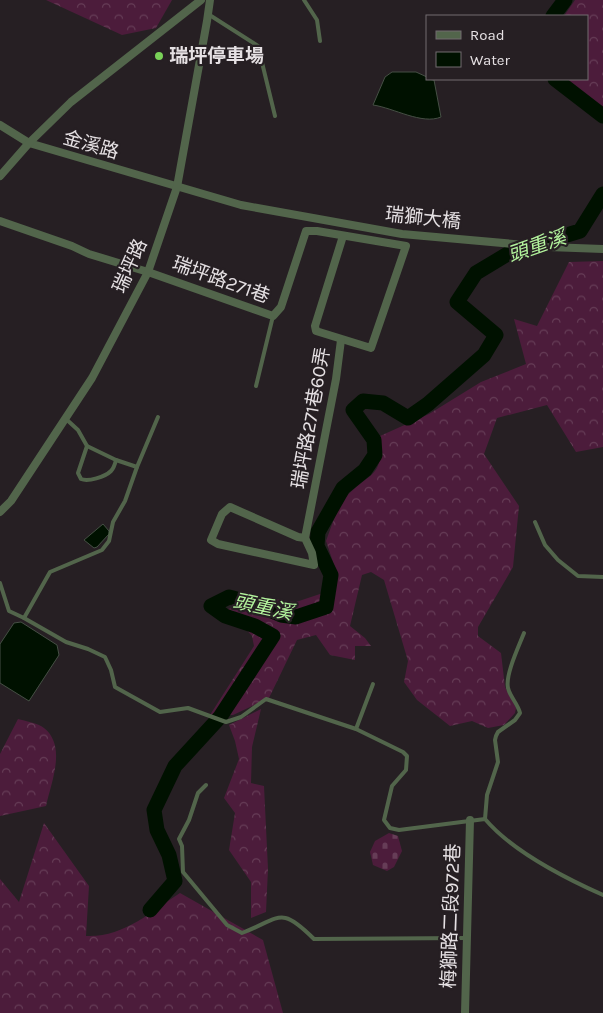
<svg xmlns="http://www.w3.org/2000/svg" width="603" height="1013" font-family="Karla,'Noto Sans TC',sans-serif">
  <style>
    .forest { fill: url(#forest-crowns) }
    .cemetery { fill: url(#cemetery-stones) }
    .water { fill: #010; stroke: #454f44 }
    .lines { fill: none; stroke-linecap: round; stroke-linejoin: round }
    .river { stroke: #010; stroke-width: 15 }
    .lane { stroke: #52654b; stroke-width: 4 }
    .street { stroke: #52654b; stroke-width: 8 }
    .poi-dot { fill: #79d158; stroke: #261f23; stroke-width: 2 }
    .labels { text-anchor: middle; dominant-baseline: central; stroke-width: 4.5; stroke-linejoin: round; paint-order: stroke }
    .poi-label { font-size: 19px; font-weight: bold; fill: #e5e0e3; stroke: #261f23; text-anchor: start }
    .street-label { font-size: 19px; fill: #e5e0e3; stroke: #261f23 }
    .water-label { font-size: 20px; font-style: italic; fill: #b3f49d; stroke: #261f23 }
  </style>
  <defs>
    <pattern id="forest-crowns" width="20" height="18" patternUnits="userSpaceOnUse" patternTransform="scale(1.25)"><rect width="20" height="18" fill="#4c1c3b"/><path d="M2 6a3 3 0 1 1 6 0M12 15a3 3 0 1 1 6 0" fill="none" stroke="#663d57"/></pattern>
    <pattern id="cemetery-stones" width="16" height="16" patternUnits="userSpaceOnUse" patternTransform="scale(1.25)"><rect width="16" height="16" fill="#4c1c3b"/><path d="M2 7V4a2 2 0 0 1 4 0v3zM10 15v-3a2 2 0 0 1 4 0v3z" fill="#663d57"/></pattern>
  </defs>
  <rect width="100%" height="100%" fill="#261f23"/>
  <!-- forest -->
  <g class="forest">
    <path d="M46,0h126l-16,28 -34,7z"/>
    <path d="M575,0h28v108l-37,-29h21v-63h-23z"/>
    <path d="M603,261v186l-27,5 -29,-47 -50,13 -13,36 35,52 -6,61 -35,60v9l23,17 4,34 11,21 -1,5 -11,12 -16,3 -16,-7 -22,5 -33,-26 -13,-18 4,-21 -24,-81 -13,-8 -9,3 -12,51 15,12 6,8h-16v14l-25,-5 -14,-20 -19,5 -28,58 -36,17h-23l44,-69 -2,-10 -24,-27 32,-12 36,5 39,-13 1,-18 -10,-30c4,-10 12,-36 19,-43 24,-27 39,-18 35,-62l49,-22 52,-32 45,-18 -12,-45 23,7 32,-64z"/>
    <path d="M261,709l-9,38 -1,36 13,3 4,83 -2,43 -15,6v-36l-22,-32 6,-37 -11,-15 15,-39 -4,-18 -6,-16z"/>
    <path d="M18,719c7,2 20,4 26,9 23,18 7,55 2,78l-46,10v-62z"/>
    <path d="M44,823l45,63 -3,50c36,2 65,-24 94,-43l83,47 20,73h-283v-134l19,23z"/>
  </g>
  <!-- cemetery -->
  <path class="cemetery" d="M389,833l9,3 4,15 -8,16 -7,4 -14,-6 -3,-13 5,-11z"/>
  <!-- water -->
  <g class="water">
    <path d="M392,72h24l11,5v2l7,1 7,37c-19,8 -47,-9 -68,-12l12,-28z"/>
    <path d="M103,524l6,7v3l-12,13 -3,1 -10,-8z"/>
    <path d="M21,622l36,23 2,10 -30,46 -29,-18v-39l14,-21z"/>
  </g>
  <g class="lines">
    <!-- river -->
    <g class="river">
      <path d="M553,16l12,-16"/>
      <path d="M555,79l48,37"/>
      <path d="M150,910l25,-29 -6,-26 -12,-25 -3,-20 21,-44 45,-49 53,-81 -18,-10 -30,-10 -14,-10 18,-9 27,7 25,11 15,2 30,-10 5,-32 -14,-29 1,-14 25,-44 22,-18 10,-15 -1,-15 -21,-30 10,-9 20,2 25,15 20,-14 56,-49 12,-20 -39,-33 19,-29 35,-21 69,-21 23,-37"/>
    </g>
    <!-- lane -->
    <g class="lane">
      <path d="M304,0l13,20 3,21"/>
      <path d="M208,14l50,32 17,70"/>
      <path d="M256,386l17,-70"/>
      <path d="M66,419l12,11 9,16 29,14 21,7 21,-50"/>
      <path d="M87,446l-9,27 3,6c7,3 24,-2 30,-8 3,-3 4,-7 5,-11"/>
      <path d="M137,467l-12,34 -12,21 -4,19 -7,9 -52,22 -26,46 42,24 22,7 17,8 6,13 4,17 45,25 28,-4 38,14 15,-5 25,-18 90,30 47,23 4,4 -1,14 -14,16 -8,34 6,8 9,2 86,-11c27,32 80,59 118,76"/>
      <path d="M535,522l10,23 13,15 20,16 25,1"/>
      <path d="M0,583l9,28 15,7"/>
      <path d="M356,729l17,-45"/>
      <path d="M206,785l-8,8 -9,27 -10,19 3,7 1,26 44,53 15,8c39,-15 38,-28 72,6l153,-1"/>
      <path d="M485,819l2,-24 11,-33 -3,-22 1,-4 2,-4 17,-12 5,-7c-2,-9 -10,-16 -12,-25 -3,-13 11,-42 16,-55"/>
    </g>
    <!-- street -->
    <g class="street">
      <path d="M0,125l29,18 212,62 161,29 146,13 55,2"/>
      <path d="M0,176l29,-33 42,-41 130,-102"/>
      <path d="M0,221l72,25 17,8 59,18 125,44 8,-9 25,-76h11l89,15 -35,102 -55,-17 -1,-5 28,-90"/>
      <path d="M0,512l11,-11 81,-123 56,-106 29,-85 30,-166 3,-21"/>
      <path d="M305,538l7,15 2,12 -96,-21 -7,-4 11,-26 8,-7 68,30 7,1 31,-159 5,-39"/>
      <path d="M465,1013l5,-193"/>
    </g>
  </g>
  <!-- markers -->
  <circle class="poi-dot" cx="159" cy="56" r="5"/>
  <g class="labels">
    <!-- poi labels -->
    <g class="poi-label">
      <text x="169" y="56">瑞坪停車場</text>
    </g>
    <!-- street labels -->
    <g class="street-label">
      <text transform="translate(91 145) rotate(16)">金溪路</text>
      <text transform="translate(423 218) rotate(6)">瑞獅大橋</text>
      <text transform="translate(130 266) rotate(-66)">瑞坪路</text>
      <text transform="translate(221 280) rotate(20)">瑞坪路271巷</text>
      <text transform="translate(311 418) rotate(-80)">瑞坪路271巷60弄</text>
      <text transform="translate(451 916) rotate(-88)">梅獅路二段972巷</text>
    </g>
    <!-- water labels -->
    <g class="water-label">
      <text transform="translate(537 246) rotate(-19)">頭重溪</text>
      <text transform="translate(263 607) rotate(12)">頭重溪</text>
    </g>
  </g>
  <!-- legend -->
  <rect x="426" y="15" width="162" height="65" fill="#261f23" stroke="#726c70"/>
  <rect x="436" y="31" width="25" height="8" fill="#52654b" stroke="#726c70"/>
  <text x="470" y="40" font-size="15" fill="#e5e0e3">Road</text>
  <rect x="436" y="52" width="25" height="15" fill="#001100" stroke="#726c70"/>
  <text x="470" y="65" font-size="15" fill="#e5e0e3">Water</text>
</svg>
